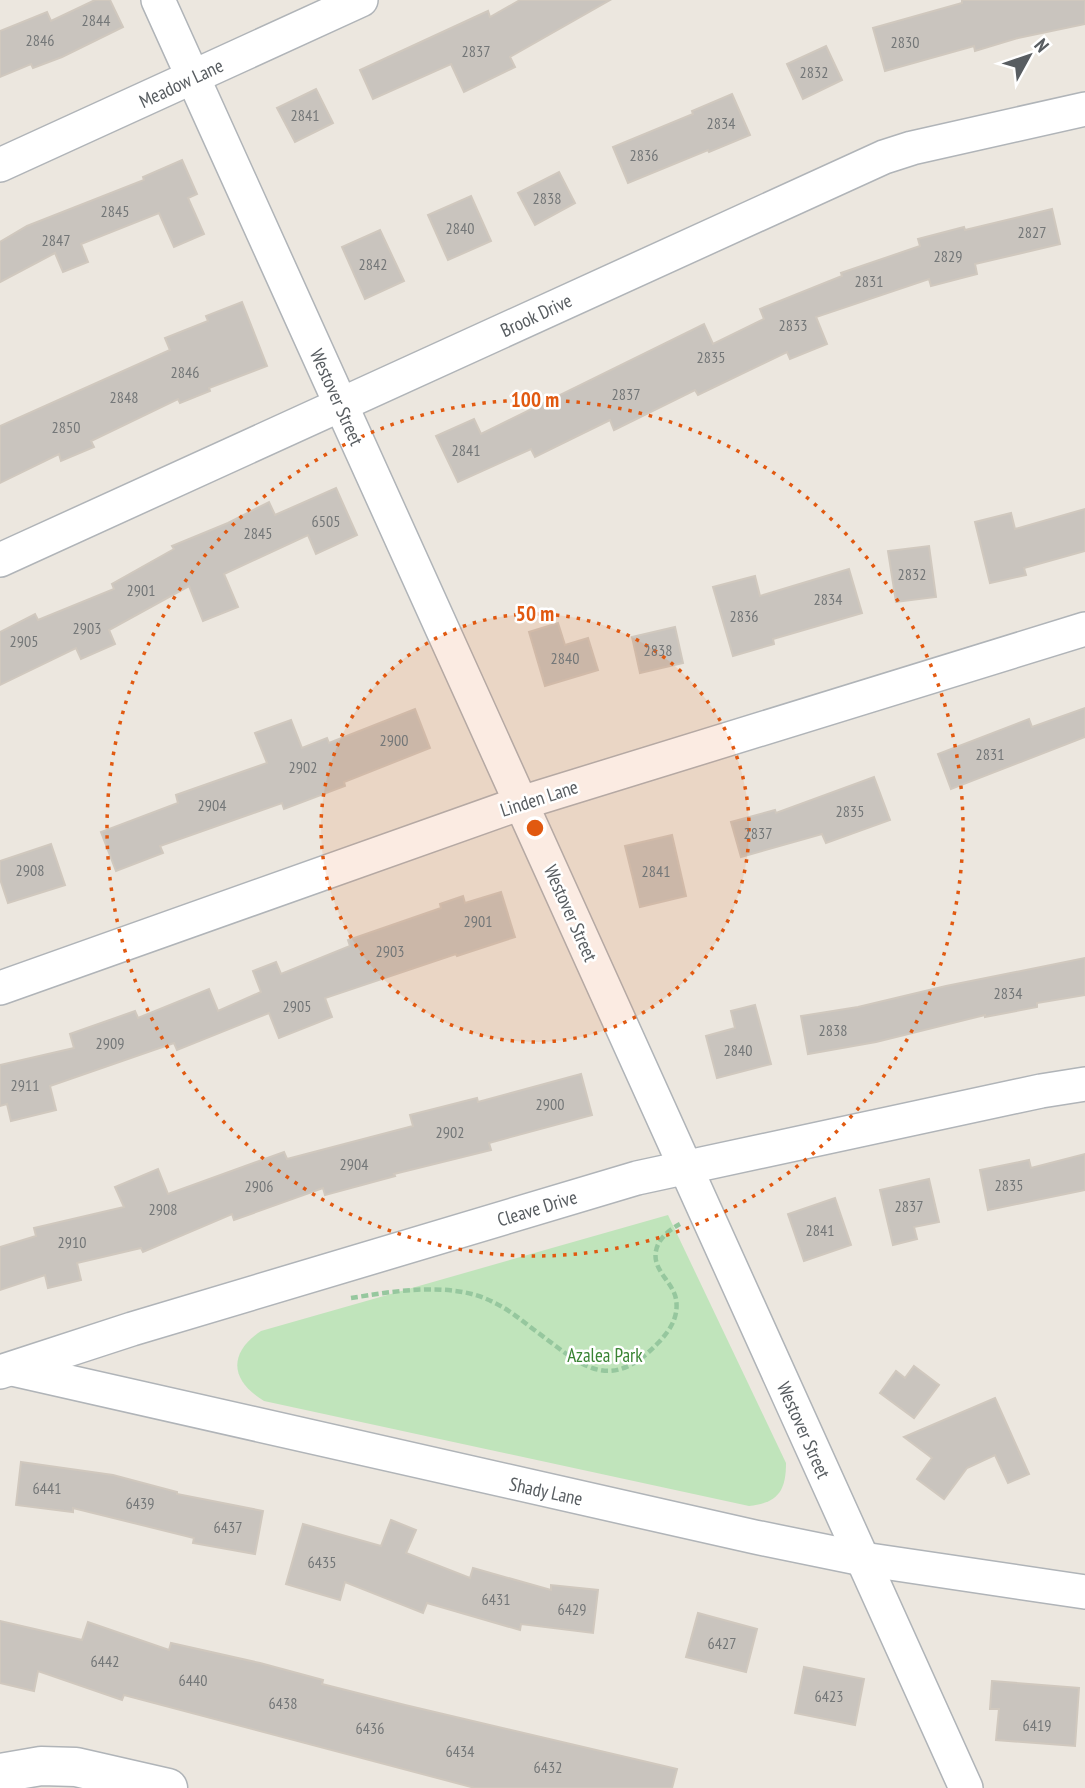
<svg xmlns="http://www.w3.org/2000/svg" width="1085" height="1788" font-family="'PT Sans Narrow',sans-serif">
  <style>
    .green { fill: #c0e4bb }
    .building { fill: #c9c4be; stroke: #d0c8be; stroke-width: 2 }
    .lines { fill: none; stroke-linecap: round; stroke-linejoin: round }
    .minor-casing { stroke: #b0b4b8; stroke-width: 36 }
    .tertiary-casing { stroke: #b0b4b8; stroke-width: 41 }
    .path { stroke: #96c79e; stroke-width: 4.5; stroke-dasharray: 7 3.5; stroke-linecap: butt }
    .minor { stroke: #fff; stroke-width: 33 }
    .tertiary { stroke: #fff; stroke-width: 38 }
    .ring { fill: none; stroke: #e15910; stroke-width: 3.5; stroke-dasharray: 3.5 7 }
    .labels { text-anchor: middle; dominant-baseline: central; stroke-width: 5; stroke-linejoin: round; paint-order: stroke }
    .number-label { font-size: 16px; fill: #747778 }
    .street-label { font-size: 19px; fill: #585d61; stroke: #fff }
    .park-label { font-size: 19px; fill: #3a8434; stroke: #fff }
    .centre { fill: #e15910; stroke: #fff; stroke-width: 3.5 }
    .ring-label { font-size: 21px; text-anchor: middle; font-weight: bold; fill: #e15910; stroke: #fff; stroke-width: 5; stroke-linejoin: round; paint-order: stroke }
  </style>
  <rect width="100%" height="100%" fill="#ece7df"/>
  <!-- green -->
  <path class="green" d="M668,1215l118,248c0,29 -9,40 -37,43l-485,-105c-33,-20 -37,-47 -3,-70z"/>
  <!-- building -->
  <g class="building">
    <path d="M95,0h15l13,27 -61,30 -29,11 -2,-4 -31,13v-46l47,-19 4,9z"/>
    <path d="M520,0h90l-100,57 5,10 -51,25 -13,-28 -78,35 -13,-29 128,-59 2,6z"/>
    <path d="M962,0h123v24l-67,14 -43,13 -1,-5 -89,25 -12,-43 89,-25z"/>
    <path d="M826,46l16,34 -39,19 -16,-35z"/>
    <path d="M316,89l17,34 -38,19 -18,-34z"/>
    <path d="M732,94l18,41 -41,17 -1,-2 -80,33 -15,-36 80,-33 -1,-3z"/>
    <path d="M182,160l15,34 -9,4 16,36 -30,13 -15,-34 -78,31 7,18 -25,10 -8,-19 -55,29v-40l27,-16 117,-46 -1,-3z"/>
    <path d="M559,172l16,31 -40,22 -17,-32z"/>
    <path d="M471,196l20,45 -43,19 -20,-45z"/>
    <path d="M1052,209l8,35 -85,20 2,10 -46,12 -2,-7 -113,38 11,27 -37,15 -3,-7 -89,43 -3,-5 -81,40 -4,-10 -75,37 -4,-8 -73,33 -22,-46 38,-17 7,15 223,-110 9,20 51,-25 -4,-10 82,-33 -1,-3 79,-27 -2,-7 46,-12 1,3z"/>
    <path d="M380,230l24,51 -39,18 -23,-52z"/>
    <path d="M242,302l25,64 -58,22 1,3 -30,12 -2,-4 -87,42 3,6 -33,14 -2,-7 -59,29v-57l170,-76 -5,-12 43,-17 -2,-5z"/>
    <path d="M336,488l21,47 -41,19 -8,-19 -84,39 14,33 -35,14 -14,-35 -80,44 6,14 -34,15 -5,-11 -76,37v-53l35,-18 3,6 76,-31 -2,-5 62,-35 -2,-3 56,-23 41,-21 6,13z"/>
    <path d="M1085,509v42l-61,17 2,7 -36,8 -15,-61 36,-9 4,16z"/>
    <path d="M929,546l7,51 -40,5 -8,-51z"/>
    <path d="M849,569l13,44 -89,26 1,5 -41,12 -20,-69 42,-11 5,20z"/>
    <path d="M558,623l7,22 23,-7 10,32 -53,16 -16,-54z"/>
    <path d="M675,627l8,36 -43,10 -8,-36z"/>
    <path d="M1085,708v29l-134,52 -13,-35 91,-35 3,8z"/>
    <path d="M415,709l15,39 -86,34 1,4 -61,23 -2,-6 -122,43 3,7 -47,18 -15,-39 77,-29 -2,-8 91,-32 -12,-30 36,-13 11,28 25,-10 2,5z"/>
    <path d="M874,777l16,43 -64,23 -4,-9 -81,23 -10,-35 44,-12 1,3z"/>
    <path d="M672,835l14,61 -46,11 -15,-61z"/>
    <path d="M51,844l14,41 -57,18 -8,-24v-18z"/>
    <path d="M501,892l14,45 -58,19 -1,-2 -131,44 7,19 -53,21 -10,-25 -92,37 -3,-7 -124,43 6,24 -45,11 -4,-17 -7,2v-41l74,-17 -4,-14 65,-23 3,7 71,-29 9,22 43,-19 -8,-21 23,-9 5,12 69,-28 -2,-6 93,-32 -1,-4 23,-8 2,7z"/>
    <path d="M1085,958v37l-48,8v4l-52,10v-2l-109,27 -68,12 -7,-38 57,-9 88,-21z"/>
    <path d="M755,1005l16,59 -54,14 -11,-42 29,-8 -4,-17z"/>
    <path d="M581,1074l11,41 -103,28 2,7 -97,24 1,2 -70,19 -2,-7 -89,32 -2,-6 -89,38 -2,-4 -64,15 4,17 -33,8 -3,-13 -45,15v-43l36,-11 -2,-8 90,-21 -9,-20 43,-18 10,25 116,-42 3,7 126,-33 -3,-11 67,-17 1,4z"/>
    <path d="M1085,1154v36l-97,20 -8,-40 49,-10 2,8z"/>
    <path d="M929,1179l10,43 -25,5 3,12 -24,6 -13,-55z"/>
    <path d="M835,1198l16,47 -47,16 -16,-47z"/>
    <path d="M914,1366l25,19 -25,33 -34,-25 16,-22 9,7z"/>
    <path d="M995,1398l34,76 -21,9 -13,-28 -28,13 -23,31 -27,-20 15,-21 -28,-21z"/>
    <path d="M21,1462l92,13 64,17v2l86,17 -8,43 -62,-11 1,-5 -121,-30v4l-57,-7z"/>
    <path d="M391,1520l25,10 -10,23 64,25 3,-10 78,22v-5l47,5 -5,43 -72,-9 -1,6 -93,-27 -4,10 -78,-31 -5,18 -54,-16 17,-60 78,22z"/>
    <path d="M698,1613l59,16 -11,43 -60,-15z"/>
    <path d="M0,1621l82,19 6,-18 81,28 2,-7 89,20 63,17 -1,4 83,21 272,64 -5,19h-197l-351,-93 -2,5 -84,-29 -4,20 -34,-8z"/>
    <path d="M804,1667l60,12 -9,46 -60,-12z"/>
    <path d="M992,1681l87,7 -4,58 -79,-6 3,-31h-9z"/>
  </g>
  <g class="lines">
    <!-- minor casing -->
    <g class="minor-casing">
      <g id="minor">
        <path d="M158,0l808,1788"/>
        <path d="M0,165l361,-165"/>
        <path d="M0,560l884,-403 28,-9 173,-39"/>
        <path d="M0,988l521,-185 564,-174"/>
        <path d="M12,1369l743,168 108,22 222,33"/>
        <path d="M0,1372l132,-43 505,-151 404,-87 44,-7"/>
      </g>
    </g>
    <!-- tertiary casing -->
    <g class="tertiary-casing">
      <path id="tertiary" d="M0,1773l41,-7 35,1 92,21"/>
    </g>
    <!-- path -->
    <path class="path" d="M351,1298c44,-7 101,-17 142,4 15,7 27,17 40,27 48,35 75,67 126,13 11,-12 20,-25 17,-43 -3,-17 -24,-29 -20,-48 2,-12 13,-21 24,-27"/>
    <!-- minor -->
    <use href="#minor" class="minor"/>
    <!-- tertiary -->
    <use href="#tertiary" class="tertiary"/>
  </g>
  <!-- distance rings -->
  <circle cx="535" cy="828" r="214" fill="#e15910" fill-opacity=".12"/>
  <g class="ring">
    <circle cx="535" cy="828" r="214"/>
    <circle cx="535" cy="828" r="428"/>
  </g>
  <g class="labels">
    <!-- number labels -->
    <g class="number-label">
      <text x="96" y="20">2844</text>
      <text x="40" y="40">2846</text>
      <text x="905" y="42">2830</text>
      <text x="476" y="51">2837</text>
      <text x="814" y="72">2832</text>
      <text x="305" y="115">2841</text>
      <text x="721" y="123">2834</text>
      <text x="644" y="155">2836</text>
      <text x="547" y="198">2838</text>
      <text x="115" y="211">2845</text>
      <text x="460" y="228">2840</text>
      <text x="1032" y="232">2827</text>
      <text x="56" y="240">2847</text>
      <text x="948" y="256">2829</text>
      <text x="373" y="264">2842</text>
      <text x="869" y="281">2831</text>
      <text x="793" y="325">2833</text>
      <text x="711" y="357">2835</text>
      <text x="185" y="372">2846</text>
      <text x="626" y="394">2837</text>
      <text x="124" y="397">2848</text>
      <text x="66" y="427">2850</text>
      <text x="466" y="450">2841</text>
      <text x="326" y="521">6505</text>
      <text x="258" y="533">2845</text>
      <text x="912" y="574">2832</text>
      <text x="141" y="590">2901</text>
      <text x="828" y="599">2834</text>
      <text x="744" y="616">2836</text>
      <text x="87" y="628">2903</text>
      <text x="24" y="641">2905</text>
      <text x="658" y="650">2838</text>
      <text x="565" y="658">2840</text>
      <text x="394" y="740">2900</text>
      <text x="990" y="754">2831</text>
      <text x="303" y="767">2902</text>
      <text x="212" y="805">2904</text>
      <text x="850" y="811">2835</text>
      <text x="758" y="833">2837</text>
      <text x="30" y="870">2908</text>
      <text x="656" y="871">2841</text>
      <text x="478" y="921">2901</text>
      <text x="390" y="951">2903</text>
      <text x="1008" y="993">2834</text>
      <text x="297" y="1006">2905</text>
      <text x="833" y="1030">2838</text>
      <text x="110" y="1043">2909</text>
      <text x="738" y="1050">2840</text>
      <text x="25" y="1085">2911</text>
      <text x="550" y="1104">2900</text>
      <text x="450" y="1132">2902</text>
      <text x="354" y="1164">2904</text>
      <text x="1009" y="1185">2835</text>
      <text x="259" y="1186">2906</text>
      <text x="909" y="1206">2837</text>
      <text x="163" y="1209">2908</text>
      <text x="820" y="1230">2841</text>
      <text x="72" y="1242">2910</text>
      <text x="47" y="1488">6441</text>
      <text x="140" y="1503">6439</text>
      <text x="228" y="1527">6437</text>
      <text x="322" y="1562">6435</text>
      <text x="496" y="1599">6431</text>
      <text x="572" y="1609">6429</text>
      <text x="722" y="1643">6427</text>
      <text x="105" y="1661">6442</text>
      <text x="193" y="1680">6440</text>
      <text x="829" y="1696">6423</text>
      <text x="283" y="1703">6438</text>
      <text x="1037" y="1725">6419</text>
      <text x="370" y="1728">6436</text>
      <text x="460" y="1751">6434</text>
      <text x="548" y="1767">6432</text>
    </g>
    <!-- street labels -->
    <g class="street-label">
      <text transform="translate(181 83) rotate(-25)">Meadow Lane</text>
      <text transform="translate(536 315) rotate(-25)">Brook Drive</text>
      <text transform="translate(337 397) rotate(66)">Westover Street</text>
      <text transform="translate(539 798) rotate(-18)">Linden Lane</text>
      <text transform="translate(571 913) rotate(66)">Westover Street</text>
      <text transform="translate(537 1208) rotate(-17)">Cleave Drive</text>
      <text transform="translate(804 1430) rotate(66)">Westover Street</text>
      <text transform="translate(546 1491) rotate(12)">Shady Lane</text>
    </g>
    <!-- park labels -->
    <g class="park-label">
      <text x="605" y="1355">Azalea Park</text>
    </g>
  </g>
  <circle cx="535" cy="828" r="10" class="centre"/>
  <g class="ring-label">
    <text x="535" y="407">100 m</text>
    <text x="535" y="621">50 m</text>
  </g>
  <!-- north arrow -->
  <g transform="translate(1029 56) rotate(50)" stroke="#ffffff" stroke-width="5" paint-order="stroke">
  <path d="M0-5L12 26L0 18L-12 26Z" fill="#585d61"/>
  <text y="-10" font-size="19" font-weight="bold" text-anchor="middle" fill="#585d61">N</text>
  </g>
</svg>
